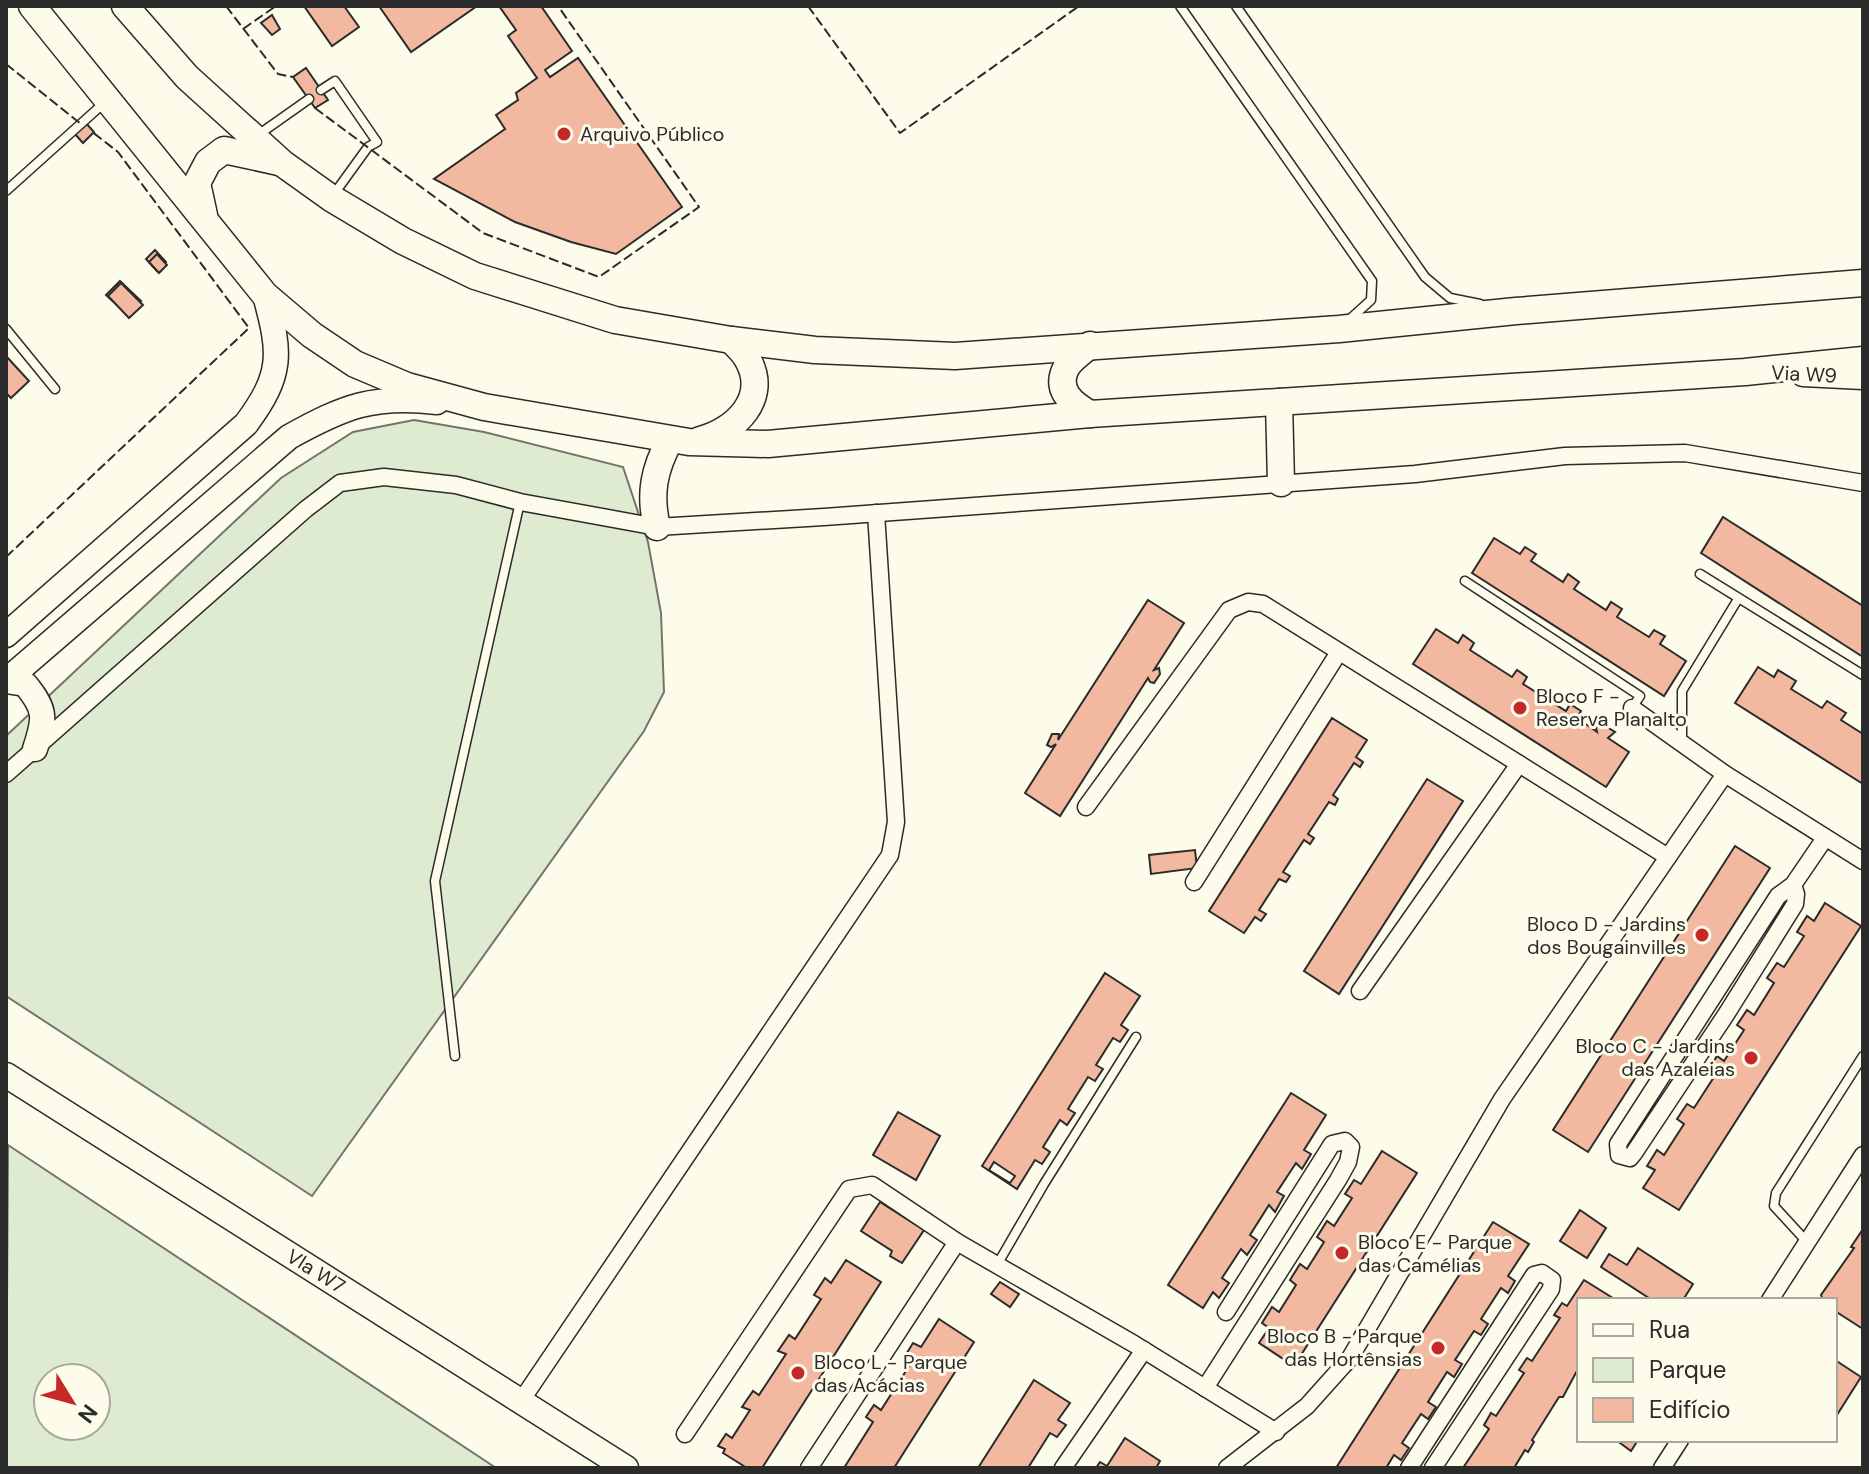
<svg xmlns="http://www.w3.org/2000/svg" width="1869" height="1474" font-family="'DM Sans',sans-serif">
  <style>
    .green { fill: #deebd1; stroke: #74746e; stroke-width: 2; fill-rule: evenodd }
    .building { fill: #f2b8a0; stroke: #2b2b2b; stroke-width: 2; fill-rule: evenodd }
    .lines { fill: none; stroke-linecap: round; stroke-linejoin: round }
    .lane-casing { stroke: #2b2b2b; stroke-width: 11 }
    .street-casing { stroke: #2b2b2b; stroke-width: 19 }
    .secondary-casing { stroke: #2b2b2b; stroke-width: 27 }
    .primary-casing { stroke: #2b2b2b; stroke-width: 29 }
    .lane { stroke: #fdfbea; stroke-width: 8 }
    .street { stroke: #fdfbea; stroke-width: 16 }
    .secondary { stroke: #fdfbea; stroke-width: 24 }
    .primary { stroke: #fdfbea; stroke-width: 26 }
    .fence { stroke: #2b2b2b; stroke-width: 2; stroke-dasharray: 10 4; stroke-linecap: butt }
    .poi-dot { fill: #c62828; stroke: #fdfbea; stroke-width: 3 }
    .labels { text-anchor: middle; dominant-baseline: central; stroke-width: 6; stroke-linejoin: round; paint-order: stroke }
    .poi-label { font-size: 20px; fill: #2b2b2b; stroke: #fdfbea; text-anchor: start }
    .street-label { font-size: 20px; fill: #2b2b2b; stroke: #fdfbea }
  </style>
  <rect width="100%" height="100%" fill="#fdfbea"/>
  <!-- green -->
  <g class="green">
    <path d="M414,420l70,12 139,35 25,75 13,71 3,79 -20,39 -332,465 -306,-200v-260l275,-258 72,-46z"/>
    <path d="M8,1145l488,323h-490zM48,1378h48v48h-48z"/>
  </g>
  <!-- building -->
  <g class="building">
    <path d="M304,6h40l15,21 -27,19z"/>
    <path d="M379,6h98l-66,46z"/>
    <path d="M499,6h42l31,45 -27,19 5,7 28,-19 104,149 -66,47 -45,-12 -56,-20 -81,-43 71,-50 -9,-14 22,-15 -2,-7 21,-15 -29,-42 8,-6z"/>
    <path d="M272,15l8,14 -8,6 -11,-12z"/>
    <path d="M306,68l22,32 -13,8 -22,-31z"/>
    <path d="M85,122l9,10 -11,11 -9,-10z"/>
    <path d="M155,250l11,12 -9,9 -11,-12z"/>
    <path d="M157,254l10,11 -8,8 -10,-11z"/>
    <path d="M120,281l21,20 -13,14 -22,-20z"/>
    <path d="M121,283l22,22 -14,13 -21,-22z"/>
    <path d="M6,356l23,25 -18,17 -5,-5z"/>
    <path d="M1723,517l140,89v51l-162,-104z"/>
    <path d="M1494,538l26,16 5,-7 11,7 -5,7 32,21 5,-8 11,8 -5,7 32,21 5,-8 11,7 -5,8 32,20 5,-7 11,6 -5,8 26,17 -22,35 -192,-123z"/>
    <path d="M1148,600l36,23 -30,47 5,-2 1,6 -6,9 -4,-1 -2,-4 -88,138 -35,-23 31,-49 -5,3 -4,-2 5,-11h7l-1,6z"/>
    <path d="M1436,629l22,14 5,-8 11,8 -4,7 42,27 5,-7 10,7 -4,7 43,27 4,-7 11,7 -4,7 20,14 -1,-4 4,-5 15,9 -7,6 21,14 -23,35 -193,-123z"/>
    <path d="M1758,667l16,10 4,-7 18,11 -5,8 31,19 5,-7 19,12 -5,7 22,14v50l-128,-81z"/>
    <path d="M1332,718l35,22 -11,17 7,5 -3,5 -6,-4 -21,32 5,4 -3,6 -6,-3 -21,32 6,4 -4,6 -6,-4 -21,32 7,4 -4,6 -7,-3 -20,31 7,4 -5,7 -6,-4 -11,16 -35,-22z"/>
    <path d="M1427,779l36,22 -124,193 -35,-23z"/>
    <path d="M1735,846l35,22 -182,284 -35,-22z"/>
    <path d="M1195,850l2,18 -46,6 -2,-19z"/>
    <path d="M1825,903l36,23 -182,284 -36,-22 12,-18 -8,-4 10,-16 7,5 20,-31 -7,-5 10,-15 7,4 20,-31 -7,-5 10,-16 7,5 20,-31 -7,-5 10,-15 7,5 20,-32 -7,-5 10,-15 7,4 20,-31 -7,-4 10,-16 7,5z"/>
    <path d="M1105,973l35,23 -19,29 7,5 -8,12 -7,-4 -17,27 7,4 -8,12 -7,-4 -20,32 7,4 -8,12 -7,-5 -17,27 7,5 -8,12 -7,-4 -18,29 -35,-23zM994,1162l21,14 -5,7 -21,-13z"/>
    <path d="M1291,1093l35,22 -22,35 7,4 -9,15 -6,-6 -19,29 7,4 -9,16 -6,-7 -19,30 7,5 -10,15 -6,-6 -19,29 7,5 -10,15 -6,-6 -10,16 -35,-23z"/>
    <path d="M898,1112l42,24 -24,44 -43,-25z"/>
    <path d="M1382,1151l35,22 -123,193 -35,-23 10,-15 -7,-5 10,-16 7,5 17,-27 -6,-5 10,-16 7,5 17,-27 -7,-5 10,-16 7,5 18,-28 -7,-4 9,-14 7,4z"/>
    <path d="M880,1202l44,28 -22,33 -12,-7 2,-5 -31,-20z"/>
    <path d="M1580,1210l26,18 -19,30 -27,-17z"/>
    <path d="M1493,1222l36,22 -21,32 7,5 -7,12 -7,-5 -20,31 7,5 -7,11 -7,-4 -19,29 7,4 -8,13 -7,-5 -19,30 8,5 -8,12 -7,-5 -19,29 7,5 -8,12 -7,-5 -8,13h-50z"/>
    <path d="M1863,1229v100l-28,-18v-11h-12l-2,-5 33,-47 -3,-1z"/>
    <path d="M1638,1248l55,36 -10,16h-31l-51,-33 8,-13 18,11z"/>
    <path d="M846,1260l35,22 -119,186h-15l-24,-15 2,-4 -7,-3 8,-12 6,4 18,-28 -8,-3 11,-16 6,4 27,-41 -8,-3 11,-16 6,4 26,-40 -7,-4 11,-17 6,5z"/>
    <path d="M1584,1280l32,20h-37v67l-16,30h-4l-27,43 2,2 -6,10 -3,-2 -11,18h-51l26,-39 -5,-4 7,-12 5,3 28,-43 -5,-3 8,-12 5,3 28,-43 -6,-3 8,-12 5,3z"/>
    <path d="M1000,1282l19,12 -9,13 -19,-13z"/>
    <path d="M939,1319l35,23 -80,126h-50l29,-46 -7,-5 8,-12 7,5 32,-50 -8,-4 8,-13 8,4z"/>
    <path d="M1835,1360l26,17 -26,41z"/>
    <path d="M1034,1380l36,23 -12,17 8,5 -9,12 -7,-4 -22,35h-50z"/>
    <path d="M1125,1438l35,23 -4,7h-60l4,-6 7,4z"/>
    <path d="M1616,1440h22l-7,11z"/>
  </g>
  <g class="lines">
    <!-- lane casing -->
    <g class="lane-casing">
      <g id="lane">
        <path d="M1180,6l192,275 -1,19 -21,19"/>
        <path d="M1236,6l189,271 25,21 30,6"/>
        <path d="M321,90l14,-9 42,61 -9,5 -34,47"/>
        <path d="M258,135l51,-36"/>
        <path d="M6,191l98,-88"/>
        <path d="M6,329l49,60"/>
        <path d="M1700,574l163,101"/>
        <path d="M1465,581l175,115 -8,12"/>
        <path d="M1682,742v-51l56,-92"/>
        <path d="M455,1056l-20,-175 85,-379"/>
        <path d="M1807,1242l-33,-36 2,-13 87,-137"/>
        <path d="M997,1265l47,-81 92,-147"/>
      </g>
    </g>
    <!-- street casing -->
    <g class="street-casing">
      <g id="street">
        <path d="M1632,708l93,66 138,87"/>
        <path d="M6,774l300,-265 34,-26 44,-6 72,8 64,17 137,25 167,-10 591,-43 150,-18 120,-3 178,30"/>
        <path d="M1086,807l143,-197 19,-8 15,2 405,253"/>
        <path d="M1194,882l145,-230"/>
        <path d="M1793,885l3,9 -1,10 -68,109 -93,140 -4,5 -11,-3 -1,-11 160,-248 15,-11 32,-47"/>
        <path d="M1360,991l159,-227"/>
        <path d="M1770,1300l93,-145"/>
        <path d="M1205,1388l133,-208 10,-18 3,-15 -6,-6 -13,3 -106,168"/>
        <path d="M521,1401l369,-546 6,-33 -20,-309"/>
        <path d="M685,1434l164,-245 23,-4 85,57 177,102 142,88"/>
        <path d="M809,1468l148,-226"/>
        <path d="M1063,1468l81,-118"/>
        <path d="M1227,1468l80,-62 43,-48 152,-259 223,-325"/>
        <path d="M1409,1468l125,-193 8,-2 10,7 -1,9 -118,179"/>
        <path d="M1662,1468l18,-28"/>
      </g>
    </g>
    <!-- secondary casing -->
    <g class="secondary-casing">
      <g id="secondary">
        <path d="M1803,374l60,3"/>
        <path d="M6,635l240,-211c37,-50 35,-70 19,-129"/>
        <path d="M6,681l283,-244c56,-31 84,-42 148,-35"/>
        <path d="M6,681l19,3c22,26 20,35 10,65"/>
        <path d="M6,1075l620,393"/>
      </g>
    </g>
    <!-- primary casing -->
    <g class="primary-casing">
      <g id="primary">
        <path d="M32,6l233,289 47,40 43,29 52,22 77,21 205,35 79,2 322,-30 655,-42 118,-12"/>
        <path d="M125,6l62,71 95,86 49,35 72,43 72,35 140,44 116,20 84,10 140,6 384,-27 177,-18 347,-28"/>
        <path d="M204,215l-7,-32 11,-21 16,-12 55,12"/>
        <path d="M1279,402l2,81"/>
        <path d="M1090,414c-18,-10 -35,-24 -24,-46 4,-8 17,-17 24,-23"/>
        <path d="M700,440c36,-9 69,-42 48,-80 -4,-8 -11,-14 -17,-20"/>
        <path d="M657,527c-8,-33 -3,-58 13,-87"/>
      </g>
    </g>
    <!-- lane -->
    <use href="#lane" class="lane"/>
    <!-- street -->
    <use href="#street" class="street"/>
    <!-- secondary -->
    <use href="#secondary" class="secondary"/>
    <!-- primary -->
    <use href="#primary" class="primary"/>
    <!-- fence -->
    <g class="fence">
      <path d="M226,6l52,68 15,3"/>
      <path d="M808,6l92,127 179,-127"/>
      <path d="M243,29l33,-23"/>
      <path d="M6,64l75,60"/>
      <path d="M315,108l168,125 116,44 100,-70 -141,-201"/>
      <path d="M6,557l243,-229 -131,-176 -27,-21"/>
    </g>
  </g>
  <!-- markers -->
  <g class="poi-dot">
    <circle cx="564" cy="134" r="8"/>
    <circle cx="1520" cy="708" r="8"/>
    <circle cx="1702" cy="935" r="8"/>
    <circle cx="1751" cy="1058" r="8"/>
    <circle cx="1342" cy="1253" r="8"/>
    <circle cx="1438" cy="1348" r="8"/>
    <circle cx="798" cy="1373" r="8"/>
  </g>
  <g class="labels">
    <!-- poi labels -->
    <g class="poi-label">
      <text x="580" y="134">Arquivo Público</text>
      <text x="1536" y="696">Bloco F -<tspan x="1536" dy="23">Reserva Planalto</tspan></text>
      <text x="1686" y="924" text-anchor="end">Bloco D - Jardins<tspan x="1686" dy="23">dos Bougainvilles</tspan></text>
      <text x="1735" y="1046" text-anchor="end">Bloco C - Jardins<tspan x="1735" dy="23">das Azaleias</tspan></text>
      <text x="1358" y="1242">Bloco E - Parque<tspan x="1358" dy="23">das Camélias</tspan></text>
      <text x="1422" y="1336" text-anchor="end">Bloco B - Parque<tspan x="1422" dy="23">das Hortênsias</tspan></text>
      <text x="814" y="1362">Bloco L - Parque<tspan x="814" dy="23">das Acácias</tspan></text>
    </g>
    <!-- street labels -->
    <g class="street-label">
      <text transform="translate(1804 374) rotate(3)">Via W9</text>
      <text transform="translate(316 1271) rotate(32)">Vla W7</text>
    </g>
  </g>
  <!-- border -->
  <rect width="1869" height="1474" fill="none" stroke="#2b2b2b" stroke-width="16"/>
  <!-- legend -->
  <rect x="1577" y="1298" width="260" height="144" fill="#fdfbea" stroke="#a9a89e" stroke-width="2"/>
  <rect x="1593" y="1324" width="40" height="12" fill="#fdfbea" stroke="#a9a89e" stroke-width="2"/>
  <text x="1649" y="1338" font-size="24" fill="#2b2b2b">Rua</text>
  <rect x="1593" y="1358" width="40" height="24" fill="#deebd1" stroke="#a9a89e" stroke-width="2"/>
  <text x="1649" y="1378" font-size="24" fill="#2b2b2b">Parque</text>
  <rect x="1593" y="1398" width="40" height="24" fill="#f2b8a0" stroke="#a9a89e" stroke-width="2"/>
  <text x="1649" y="1418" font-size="24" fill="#2b2b2b">Edifício</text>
  <!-- north arrow -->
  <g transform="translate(72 1402) rotate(127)"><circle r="38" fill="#fdfbea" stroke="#a9a89e" stroke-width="2"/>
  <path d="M0-6L14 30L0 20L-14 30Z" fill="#c62828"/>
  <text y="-12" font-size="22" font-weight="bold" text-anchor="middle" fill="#2b2b2b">N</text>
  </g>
</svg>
